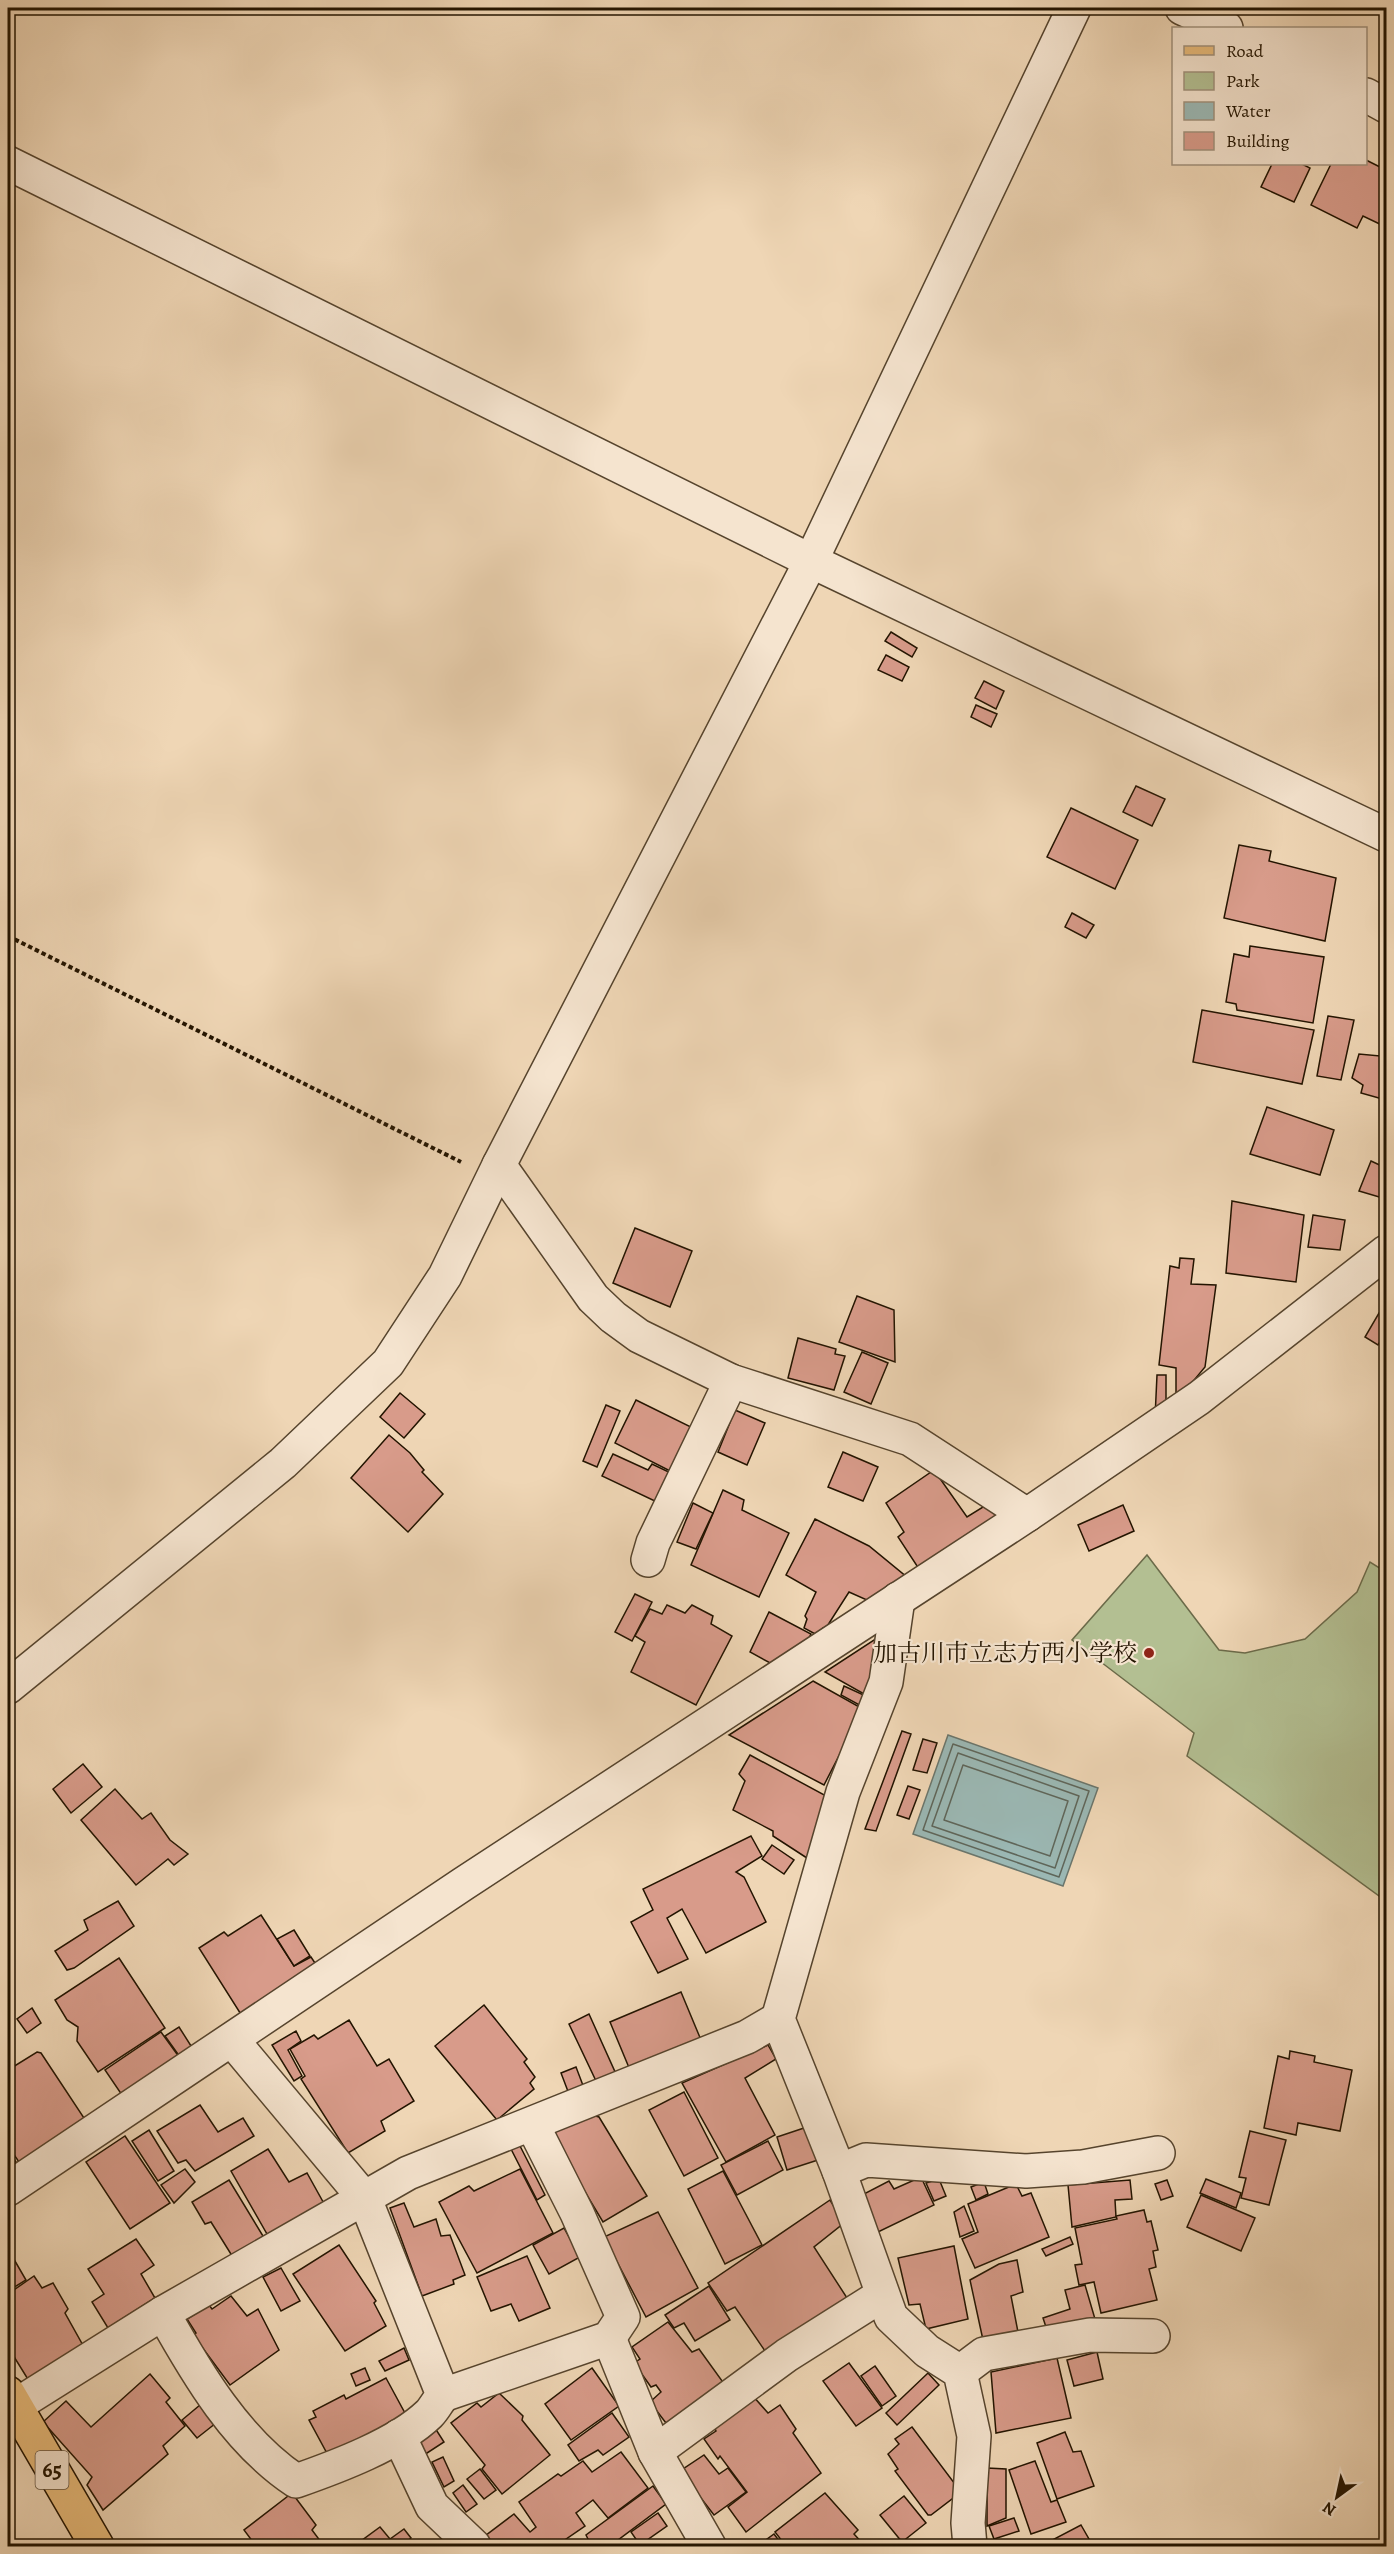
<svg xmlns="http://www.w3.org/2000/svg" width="1394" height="2554" font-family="Alegreya,'Noto Serif JP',serif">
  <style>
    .green { fill: #b3bf92; stroke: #6b6a49; stroke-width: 1.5 }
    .water { fill: #9bb8b4; stroke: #6b766c; stroke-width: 1.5 }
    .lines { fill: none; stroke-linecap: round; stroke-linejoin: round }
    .shore { stroke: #5f665a; stroke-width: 1.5 }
    .building { fill: #d89b8a; stroke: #231400; stroke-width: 1.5 }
    .minor-casing { stroke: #56442d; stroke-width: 36 }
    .major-casing { stroke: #231400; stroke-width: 36 }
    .path { stroke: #231400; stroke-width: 4; stroke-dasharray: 4.5 3; stroke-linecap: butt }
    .minor { stroke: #f5e4cf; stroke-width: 33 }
    .major { stroke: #e8bb7a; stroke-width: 33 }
    .poi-dot { fill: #8f2418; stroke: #f5e4cf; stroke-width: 2 }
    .labels { text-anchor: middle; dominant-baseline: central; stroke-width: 4.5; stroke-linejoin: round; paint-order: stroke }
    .shield { fill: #f5e4cf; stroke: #62523e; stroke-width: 1.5 }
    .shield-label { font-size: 22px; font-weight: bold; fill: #231400 }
    .poi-label { font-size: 24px; fill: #231400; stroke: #f5e4cf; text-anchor: end }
  </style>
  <rect width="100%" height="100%" fill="#efd6b5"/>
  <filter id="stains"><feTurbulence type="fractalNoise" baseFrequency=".00333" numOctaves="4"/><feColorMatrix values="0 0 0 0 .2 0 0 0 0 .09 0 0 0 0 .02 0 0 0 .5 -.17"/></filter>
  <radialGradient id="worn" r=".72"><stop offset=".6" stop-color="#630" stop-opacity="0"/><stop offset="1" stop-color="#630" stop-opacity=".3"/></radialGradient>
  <!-- green -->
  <path class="green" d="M1147,1555l72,95 26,3 60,-14 52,-47 13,-30 16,10v329l-199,-145 7,-23 -122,-93z"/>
  <!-- water -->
  <path class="water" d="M948,1735l150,53 -35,98 -150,-52z"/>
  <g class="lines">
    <!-- shore -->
    <g class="shore">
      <path d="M953,1744l136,47 -30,86 -136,-47z"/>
      <path d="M958,1753l121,43 -24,72 -123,-42z"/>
      <path d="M963,1765l105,36 -18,55 -106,-36z"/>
    </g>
  </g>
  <!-- building -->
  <g class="building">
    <path d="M1366,160l20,10v57l-23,-11 -6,12 -46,-23 20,-41h35z"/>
    <path d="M1272,164h30l8,4 -16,34 -33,-15z"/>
    <path d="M891,632l26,16 -5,9 -27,-16z"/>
    <path d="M886,655l23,12 -7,14 -24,-11z"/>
    <path d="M984,681l20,10 -8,18 -21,-11z"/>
    <path d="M976,705l21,9 -6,13 -20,-10z"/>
    <path d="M1136,786l29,13 -13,27 -29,-14z"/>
    <path d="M1071,808l67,32 -23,49 -68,-32z"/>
    <path d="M1239,845l32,6 -2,10 67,17 -11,63 -101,-23z"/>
    <path d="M1072,913l22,12 -8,13 -21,-11z"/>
    <path d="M1250,946l74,11 -11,66 -76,-13 -1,-6 -10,-2 8,-48 15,3z"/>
    <path d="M1202,1010l112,20 -12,54 -109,-22z"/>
    <path d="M1328,1016l26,4 -13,60 -24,-4z"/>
    <path d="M1386,1042v58l-25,-7 2,-8 -11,-7 7,-24 21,2z"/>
    <path d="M1267,1107l67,23 -14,45 -70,-21z"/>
    <path d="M1371,1161l15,7v31l-27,-8z"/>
    <path d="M1232,1201l72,14 -8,67 -70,-9z"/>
    <path d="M1313,1215l32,5 -5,30 -32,-3z"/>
    <path d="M635,1228l57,23 -22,56 -57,-24z"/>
    <path d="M1180,1258l14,1 -3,25 25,1 -11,82 -29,35v-34l-17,-3 11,-99 9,2z"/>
    <path d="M857,1296l37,14 1,52 -56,-20z"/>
    <path d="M1379,1313l7,4v14l-8,14 -13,-8z"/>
    <path d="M798,1338l38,11 -1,5 10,2 -11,34 -46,-12z"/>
    <path d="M862,1352l26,11 -17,41 -27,-12z"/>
    <path d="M1157,1375h9v26l-11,17z"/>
    <path d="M400,1393l25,21 -21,24 -24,-21z"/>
    <path d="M636,1400l59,29 -21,44 -59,-30z"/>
    <path d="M606,1405l14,6 -23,56 -14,-6z"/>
    <path d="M735,1410l30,13 -18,42 -29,-13z"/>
    <path d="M389,1435l21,18 14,17 -2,2 21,22 -35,38 -57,-54z"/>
    <path d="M843,1452l35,15 -15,34 -35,-14z"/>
    <path d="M613,1454l35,16 4,-6 21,10 -14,29 -57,-27z"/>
    <path d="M934,1470l33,47 24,-15 8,13 -80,54 -21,-32 6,-5 -18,-29z"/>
    <path d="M723,1490l21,10 -2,10 47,23 -30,64 -68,-32z"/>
    <path d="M693,1503l20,10 -17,36 -19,-7z"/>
    <path d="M1123,1505l11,26 -45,20 -11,-26z"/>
    <path d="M815,1519l54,27 39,32 -39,23 -20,-9 -23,36h-3l-6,7 -13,-7 3,-9 -2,-3 11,-24 -30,-17z"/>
    <path d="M635,1594l17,8 -20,39 -17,-9z"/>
    <path d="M667,1605l18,8 7,-8 21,11 -2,8 21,12 -36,69 -65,-33 14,-30 -10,-6 15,-27 12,5z"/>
    <path d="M769,1612l42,22 -5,10 -34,20 -22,-12z"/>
    <path d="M877,1638l2,29 -15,27 -39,-22z"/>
    <path d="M813,1681l50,28 -39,76 -95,-50z"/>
    <path d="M844,1686l24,11 -5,10 -22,-12z"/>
    <path d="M902,1731l9,3 -35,97 -11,-2z"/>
    <path d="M923,1739l14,4 -10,30 -14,-3z"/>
    <path d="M750,1755l80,43 -20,62 -37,-24v-5l-40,-21 12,-29 -6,-7z"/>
    <path d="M83,1764l19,23 -31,26 -18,-24z"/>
    <path d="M908,1786l12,4 -11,29 -12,-4z"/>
    <path d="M115,1789l27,30 9,-6 19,27 18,14 -14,11 -6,-6 -32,26 -55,-65z"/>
    <path d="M751,1836l11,20 -26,16 8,5 22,45 -60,31 -24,-44 -15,9 21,41 -30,14 -27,-51 22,-12 -10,-21z"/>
    <path d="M772,1845l22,15 -10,14 -22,-15z"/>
    <path d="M118,1901l16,25 -60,42 -7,2 -12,-19 33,-21 -4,-10z"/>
    <path d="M261,1915l33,51 17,-9 8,12 -77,47 -43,-68 25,-16 4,4z"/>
    <path d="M294,1930l16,26 -16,10 -17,-27z"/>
    <path d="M119,1958l46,70 -67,44 -21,-31 1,-14 -11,-7 -12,-20z"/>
    <path d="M681,1992l20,48 -71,30 -20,-48z"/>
    <path d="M484,2005l43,54 -3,3 11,15 -5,6 4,6 -37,31 -62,-74z"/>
    <path d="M32,2008l9,15 -14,10 -10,-14z"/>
    <path d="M589,2014l27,60 -19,9 -28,-59z"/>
    <path d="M349,2020l28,46 12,-7 25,42 -33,20 4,10 -37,22 -47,-74 4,-3 -15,-27 24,-14 4,4z"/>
    <path d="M179,2027l14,22 -13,8 -15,-21z"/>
    <path d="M296,2031l5,10 -13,9 14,26 -8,5 -22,-36z"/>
    <path d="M161,2032l21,29 -58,37 -19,-28z"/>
    <path d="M768,2045l8,14 -31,19 30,57 -49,27 -44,-79z"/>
    <path d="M1290,2051l25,5 -1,6 38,8 -12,61 -42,-8 -2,12 -32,-7 14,-72 11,3z"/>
    <path d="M37,2052l4,1 43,65 -65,44 -11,-16v-6l5,-6 -5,-11v-62l5,6z"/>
    <path d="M576,2067l8,21 -15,6 -8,-21z"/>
    <path d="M684,2092l34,66 -34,18 -35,-66z"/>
    <path d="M200,2105l18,27 25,-14 11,18 -59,35 -9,-11 -8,3 -21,-32z"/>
    <path d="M592,2115l7,2 48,79 -44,26 -54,-90z"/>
    <path d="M807,2127l11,33 -31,10 -10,-33z"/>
    <path d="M149,2130l25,41 -16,10 -26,-40z"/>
    <path d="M1250,2131l36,9 -17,65 -28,-7 5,-20 -7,-1z"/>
    <path d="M125,2136l45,67 -40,26 -44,-67z"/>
    <path d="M768,2141l15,29 -46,25 -16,-30z"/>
    <path d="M519,2144l26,51 -8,5 -26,-51z"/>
    <path d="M268,2149l21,33 18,-9 20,36 -56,32 -40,-70z"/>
    <path d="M8,2150l12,18 -12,8z"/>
    <path d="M185,2169l10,13 -21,21 -13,-18z"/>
    <path d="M520,2169l33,64 -76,40 -38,-71 30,-16 5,5z"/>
    <path d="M723,2171l39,74 -37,19 -37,-75z"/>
    <path d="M921,2177l13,28 -56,27 -18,-36 29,-15 5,8z"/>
    <path d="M939,2179l7,17 -12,5 -8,-18z"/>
    <path d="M1206,2179l35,14 -5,15 -36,-15z"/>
    <path d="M229,2180l37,61 -32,18 -23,-37 -6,2 -13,-22z"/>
    <path d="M1130,2180l2,19 -17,1 1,17 -44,10 -4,-42z"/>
    <path d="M1167,2180l6,16 -12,4 -6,-16z"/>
    <path d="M984,2182l4,12 -12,6 -5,-13z"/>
    <path d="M1016,2184l6,12 9,-3 18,44 -74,31 -13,-29 16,-7 -10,-28z"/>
    <path d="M1201,2195l54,23 -14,33 -54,-24z"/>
    <path d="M830,2200l14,23 -30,24 35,54 -84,50 -30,-44 -8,4 -19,-28z"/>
    <path d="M404,2203l10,24 22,-8 5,17 9,-1 15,40 -12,5 1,4 -32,12 -32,-88z"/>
    <path d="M964,2206l10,25 -14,6 -6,-25z"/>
    <path d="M1144,2210l3,12 4,-1 7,29 -5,1 3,16 -7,2 8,31 -56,13 -7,-31 -15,3 -4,-20 7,-1 -7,-36 42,-9 -1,-3z"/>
    <path d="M658,2212l40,76 -52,29 -42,-80z"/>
    <path d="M564,2228l16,29 -31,17 -16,-29z"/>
    <path d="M1070,2237l3,7 -27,12 -4,-7z"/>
    <path d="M136,2239l18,26 -13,9 14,24 -47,30 -16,-26 12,-8 -16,-25z"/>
    <path d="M339,2245l37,56 -2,2 12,23 -41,25 -52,-77z"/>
    <path d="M954,2246l14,73 -42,10 -6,-25 -11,1 -11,-47z"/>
    <path d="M8,2249l18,31 -18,11z"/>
    <path d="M527,2256l23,52 -31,13 -8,-17 -20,7 -14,-34z"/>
    <path d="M1017,2260l6,32 -12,4 7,36 -35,8 -13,-60 29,-16z"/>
    <path d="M281,2268l19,33 -19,10 -18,-34z"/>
    <path d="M34,2276l8,12 11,-5 15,26 -3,4 20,36 -56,32 -21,-34v-53z"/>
    <path d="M1085,2285l10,34 -47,14 -5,-15 27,-9 -5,-19z"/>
    <path d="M709,2286l21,34 -35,21 -11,-18 -10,5 -9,-13z"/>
    <path d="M231,2296l16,20 11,-7 21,41 -49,35 -37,-50 3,-2 -9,-14 22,-14 3,4z"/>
    <path d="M668,2322l24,30 7,-3 26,36 -56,42 -19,-25 11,-10 -5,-7 -5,2 -17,-24 6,-4 -8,-12z"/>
    <path d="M404,2348l5,12 -24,11 -6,-10z"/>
    <path d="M1097,2352l6,27 -29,7 -7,-26z"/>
    <path d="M1057,2358l14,60 -75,15 -5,-61z"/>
    <path d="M849,2363l33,45 -26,18 -33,-45z"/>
    <path d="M875,2366l21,30 -14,10 -21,-30z"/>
    <path d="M365,2368l5,12 -14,6 -5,-12z"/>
    <path d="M592,2368l27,38 -48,34 -26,-36z"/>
    <path d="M928,2373l11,12 -42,40 -11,-12z"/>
    <path d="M150,2374l20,24 -4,4 19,24 -22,20 5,8 -65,56 -16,-25 5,-8 -49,-55 23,-21 25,26z"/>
    <path d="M386,2378l20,37 -77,42 -20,-37 7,-3 -3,-6 31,-16 2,4z"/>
    <path d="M499,2393l24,23 -1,4 28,35 -48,39 -20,-25 3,-4 -34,-42 26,-20 4,4z"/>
    <path d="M752,2395l16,18 12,-8 16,24 -3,4 28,40 -75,59 -18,-25 19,-15 -27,-36 -2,3 -14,-20 12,-8 -3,-7z"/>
    <path d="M200,2405l16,18 -19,15 -15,-18z"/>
    <path d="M612,2413l17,24 -26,18 -5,-5 -19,11 -11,-16z"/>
    <path d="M912,2427l49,65 -30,23h-3l-33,-44 3,-2 -10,-15 11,-10 -4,-5z"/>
    <path d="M435,2428l9,14 -20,13 -4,-15z"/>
    <path d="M1065,2432l8,20 8,-1 13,35 -37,13 -20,-56z"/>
    <path d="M621,2452l27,36 -40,30 -15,-18 -17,13 9,13 -29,20h-63l-8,-10 29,-22 16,18 6,-5 -17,-25 39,-28 3,2 22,-15 9,11z"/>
    <path d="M704,2455l15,19 9,-6 18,24 -32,23 -34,-44z"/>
    <path d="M443,2457l11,24 -10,6 -12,-25z"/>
    <path d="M1035,2461l16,41 6,-2 9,22 -35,12 -22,-64z"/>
    <path d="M987,2468l19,1v49l-19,8z"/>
    <path d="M480,2469l16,21 -12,9 -17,-20z"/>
    <path d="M463,2485l14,19 -11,8 -13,-19z"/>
    <path d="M653,2486l13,18 -56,42h-31l9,-7 -2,-4z"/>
    <path d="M292,2493l24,32 -4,5 12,16h-68l-12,-16z"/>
    <path d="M825,2493l33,37 -4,4 11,12h-79l-11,-14z"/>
    <path d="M904,2496l22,27 -24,19 -22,-27z"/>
    <path d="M658,2513l9,13 -27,19 -9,-13z"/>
    <path d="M1014,2518l5,13 -25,8 -5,-13z"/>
    <path d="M1081,2525l12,21h-52z"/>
    <path d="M380,2527l10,12 14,-10 7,9 -10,8h-47z"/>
    <path d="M774,2534l9,12h-23l-1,-1z"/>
  </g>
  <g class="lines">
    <!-- minor casing -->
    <g class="minor-casing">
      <g id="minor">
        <path d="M1182,8l44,20"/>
        <path d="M1366,95l20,11"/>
        <path d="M8,163l803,398 575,274"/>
        <path d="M499,1165l94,133 20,19 26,19 92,45 179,58 117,76"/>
        <path d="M648,1560l5,-17 78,-162"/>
        <path d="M898,1599l-12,83 -43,110 -65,227 61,152 52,146 36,34 33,21 14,64 -6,87 2,23"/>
        <path d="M8,1687l275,-224 105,-100 57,-87 54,-111 312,-604 263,-553"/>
        <path d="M839,2171l27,-11 160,11 57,-4 75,-14"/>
        <path d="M8,2189l455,-305 564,-369 172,-117 187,-146"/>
        <path d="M163,2313c34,61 74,129 133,168 40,-14 102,-37 133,-67 5,-5 9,-13 14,-19l-78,-196 -133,-159"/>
        <path d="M609,2338l46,114 54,94"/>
        <path d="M960,2372l24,-18 106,-19 63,1"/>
        <path d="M443,2395l166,-57 14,-21 -46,-104 -45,-89"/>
        <path d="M15,2406l148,-93 245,-140 339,-136 31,-18"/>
        <path d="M399,2436l33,70 42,40"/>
        <path d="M655,2452l132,-97 95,-60"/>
      </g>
    </g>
    <!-- major casing -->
    <g class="major-casing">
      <path id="major" d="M8,2393l89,153"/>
    </g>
    <!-- path -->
    <path class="path" d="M8,936l453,226"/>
    <!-- minor -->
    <use href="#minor" class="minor"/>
    <!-- major -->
    <use href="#major" class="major"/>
  </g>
  <!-- markers -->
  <circle class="poi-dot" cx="1149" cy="1653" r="6"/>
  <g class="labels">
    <!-- shield labels -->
    <rect class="shield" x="35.5" y="2451" width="33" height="38" rx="4.5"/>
    <g class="shield-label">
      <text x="52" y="2470">65</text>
    </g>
    <!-- poi labels -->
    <g class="poi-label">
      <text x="1137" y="1653">加古川市立志方西小学校</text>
    </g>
  </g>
  <!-- margin -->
  <rect width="1394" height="2554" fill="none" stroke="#efd6b5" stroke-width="30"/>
  <rect x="9" y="9" width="1376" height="2536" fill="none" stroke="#231400" stroke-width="3"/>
  <rect x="15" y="15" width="1364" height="2524" fill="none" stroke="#231400" stroke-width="1.5"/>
  <!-- legend -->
  <rect x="1172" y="27" width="195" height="138" fill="#f5e4cf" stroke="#a1917c" stroke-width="1.5"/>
  <rect x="1184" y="46" width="30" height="9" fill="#e8bb7a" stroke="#a1917c" stroke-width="1.5"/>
  <text x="1226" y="57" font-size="18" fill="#231400">Road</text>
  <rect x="1184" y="72" width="30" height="18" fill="#b3bf92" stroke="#a1917c" stroke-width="1.5"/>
  <text x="1226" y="87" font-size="18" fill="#231400">Park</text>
  <rect x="1184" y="102" width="30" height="18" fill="#9bb8b4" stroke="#a1917c" stroke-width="1.5"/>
  <text x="1226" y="117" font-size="18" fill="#231400">Water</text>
  <rect x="1184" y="132" width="30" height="18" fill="#d89b8a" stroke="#a1917c" stroke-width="1.5"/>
  <text x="1226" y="147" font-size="18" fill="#231400">Building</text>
  <!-- north arrow -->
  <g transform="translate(1337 2497) rotate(213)" stroke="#f5e4cf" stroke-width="4.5" paint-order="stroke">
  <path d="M0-4.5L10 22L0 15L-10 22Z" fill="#231400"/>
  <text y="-9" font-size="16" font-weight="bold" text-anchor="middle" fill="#231400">N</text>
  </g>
  <rect width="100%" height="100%" filter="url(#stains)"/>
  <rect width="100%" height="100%" fill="url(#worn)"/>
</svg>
